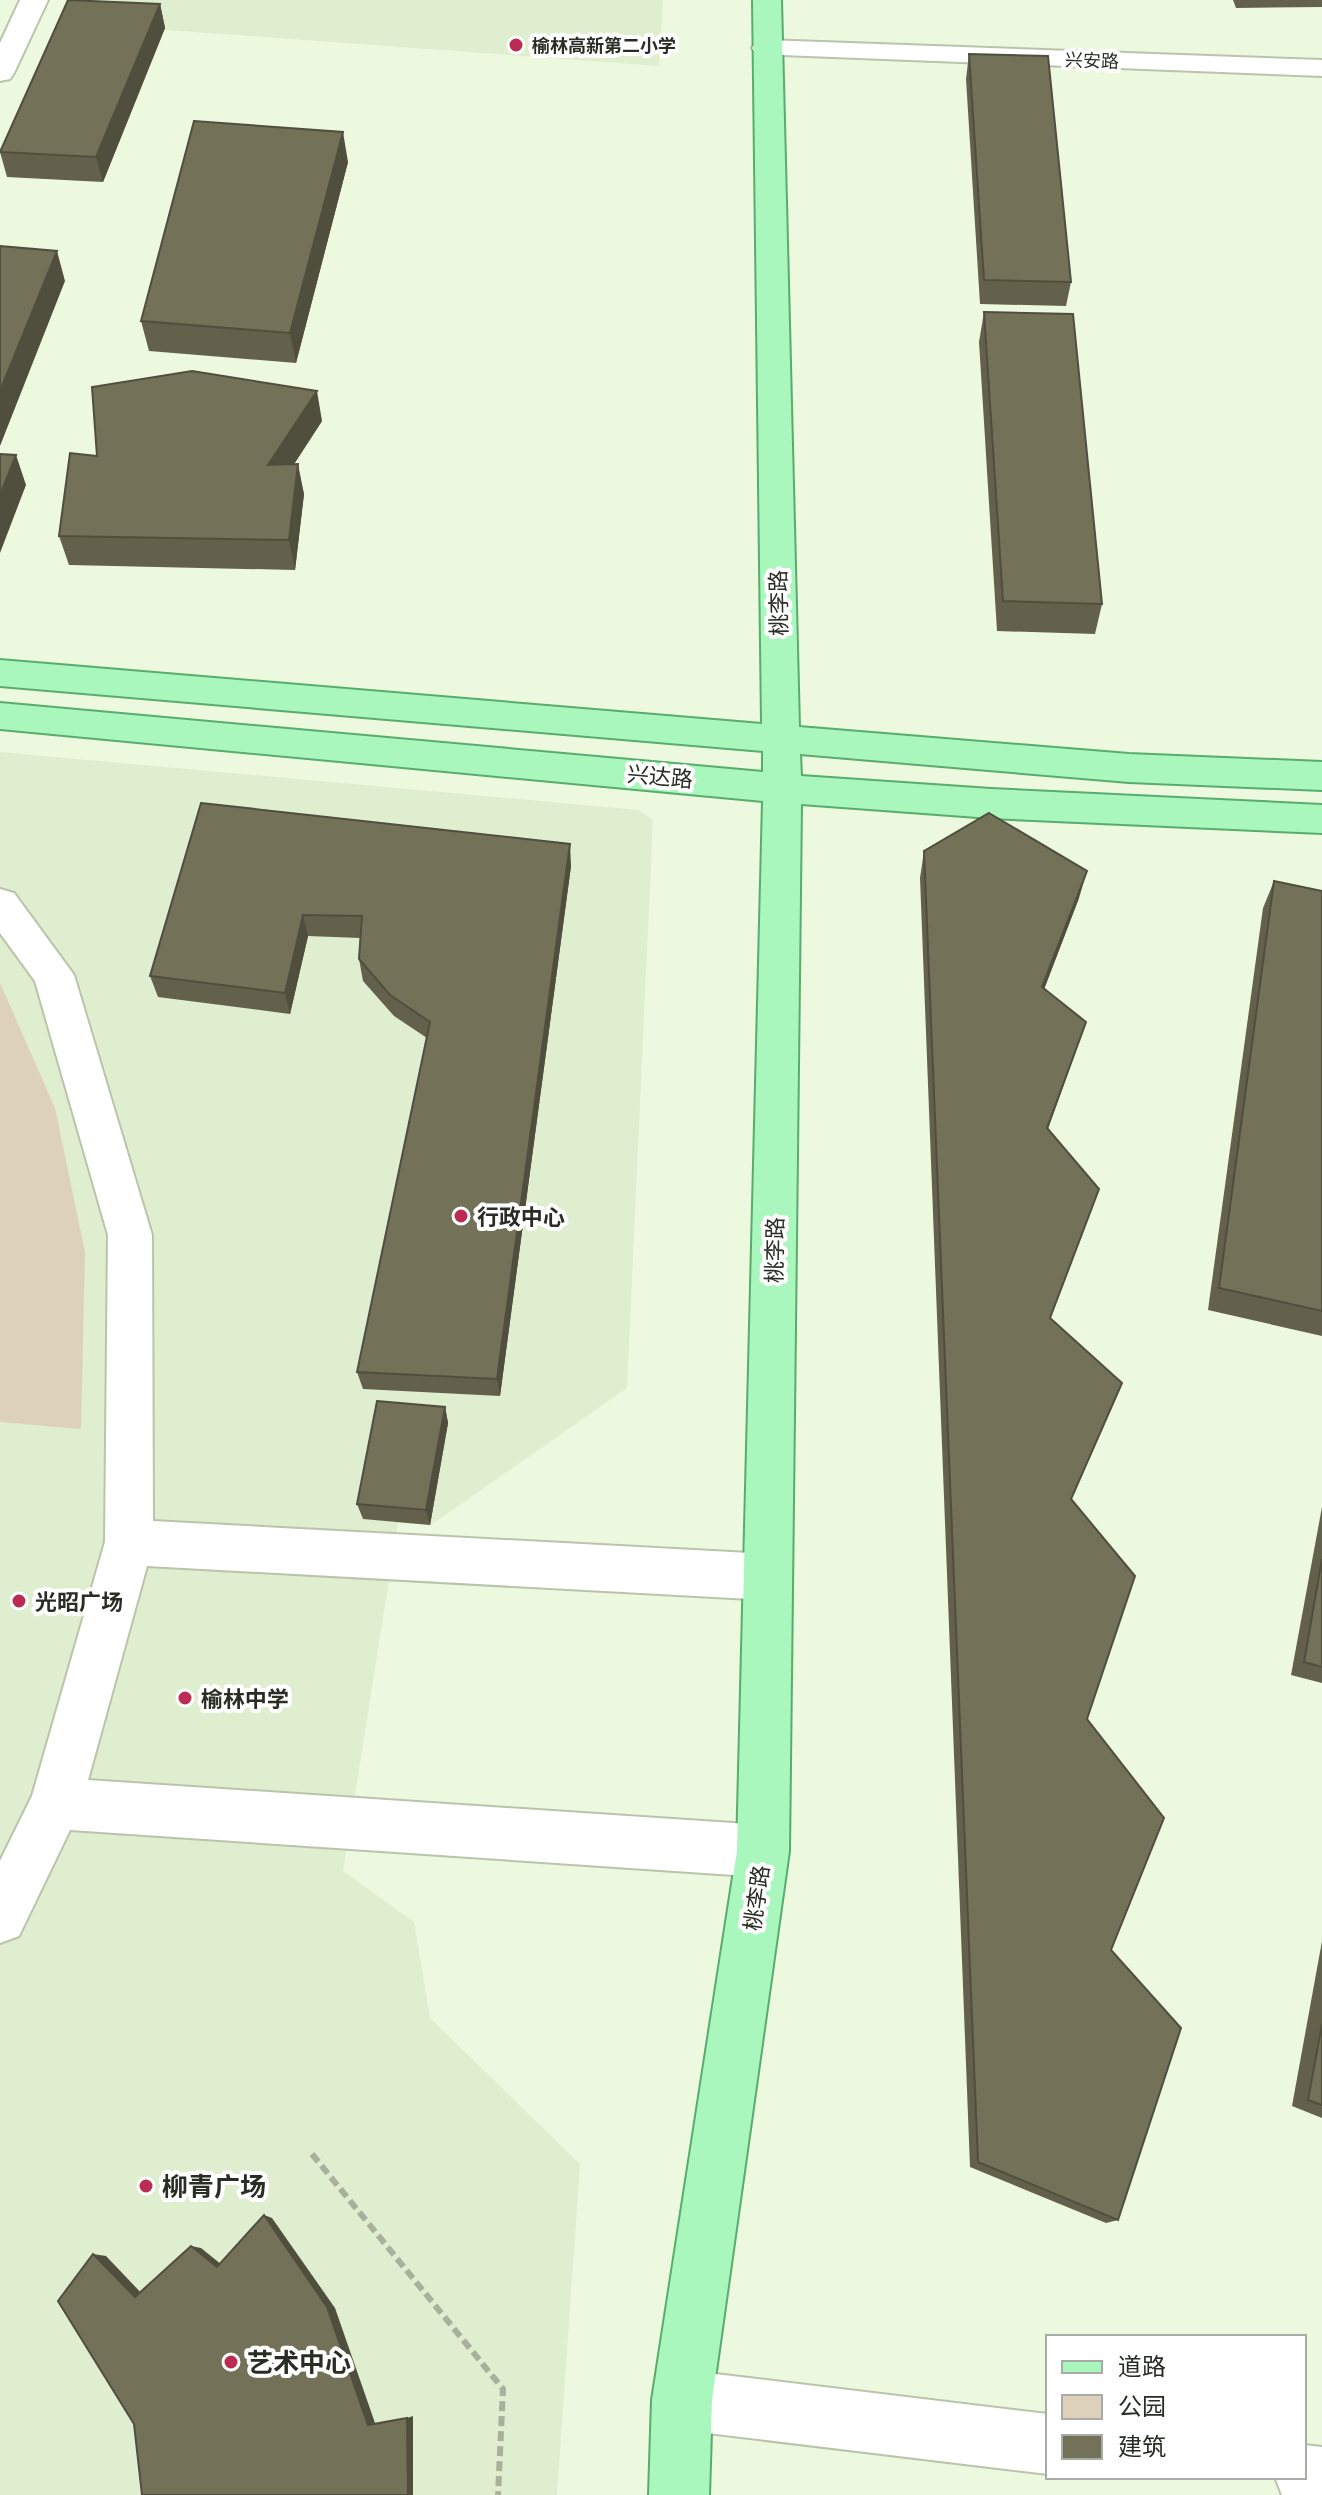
<svg xmlns="http://www.w3.org/2000/svg" width="1322" height="2495" font-family="'Golos Text','Noto Sans SC',sans-serif">
  <style>
    .built { fill: #dfeece }
    .green { fill: #ded1bc }
    .lines { fill: none; stroke-linecap: round; stroke-linejoin: round }
    .minor-casing { stroke: #b9c4ab; stroke-width: 4 }
    .major-casing { stroke: #58ac6c; stroke-width: 4 }
    .path { stroke: #a7b19c; stroke-width: 6; stroke-dasharray: 10 5; stroke-linecap: butt }
    .minor { fill: #fff; fill-rule: evenodd }
    .major { fill: #aaf7be; fill-rule: evenodd }
    .wall { fill: #63614c }
    .shaded-wall { fill: #504f3e }
    .building { fill: #737158; stroke: #504f3e; stroke-width: 2 }
    .poi-dot { fill: #bc2c52; stroke: #fff; stroke-width: 3 }
    .labels { text-anchor: middle; dominant-baseline: central; stroke-width: 8; stroke-linejoin: round; paint-order: stroke }
    .far-poi-label { font-size: 18px; font-weight: bold; fill: #292d23; stroke: #fff; text-anchor: start }
    .far-street-label { font-size: 18px; fill: #292d23; stroke: #fff }
    .street-label { font-size: 22px; fill: #292d23; stroke: #fff }
    .poi-label { font-size: 22px; font-weight: bold; fill: #292d23; stroke: #fff; text-anchor: start }
    .near-poi-label { font-size: 26px; font-weight: bold; fill: #292d23; stroke: #fff; text-anchor: start }
  </style>
  <rect width="100%" height="100%" fill="#edf9df"/>
  <!-- built -->
  <g class="built">
    <path d="M95,0h568l-4,66 -574,-42z"/>
    <path d="M0,752l639,58 14,10 -26,568 -196,137 -33,-2 -55,348 71,51 16,96 150,146 -23,331h-557z"/>
  </g>
  <!-- green -->
  <path class="green" d="M0,983l55,125 30,144 -4,177 -81,-7z"/>
  <g class="lines">
    <!-- minor casing -->
    <g class="minor-casing">
      <g id="minor">
        <path d="M20,0h28l-34,73 -4,6 -10,2v-38z"/>
        <path d="M766,40l556,20v16l-566,-22 -4,-6 4,-6z"/>
        <path d="M0,889l14,4 60,82 78,260 1,286 615,33 17,7 7,16 -7,16 -17,7 -621,-34 -59,214 675,45 18,8 8,18 -8,18 -18,8 -693,-47 -51,106 -19,7v-82l32,-65 73,-254 3,-307 -73,-254 -35,-48z"/>
        <path d="M682,2370l366,44v60l-366,-44 -21,-9 -9,-21 9,-21z"/>
        <path d="M1304,2445l18,2v48h-40l-7,-18h29z"/>
      </g>
    </g>
    <!-- major casing -->
    <g class="major-casing">
      <path id="major" d="M753,0h28l18,727 330,27 193,8v28l-193,-8 -329,-28 1,22 190,13 331,16v28l-331,-15 -190,-14 -12,1047 -77,549 -3,95h-60l3,-95 85,-549 26,-1050 -763,-72v-26l763,69v-21l-763,-65v-26l762,64z"/>
    </g>
    <!-- path -->
    <path class="path" d="M312,2154l191,235 -5,106"/>
    <!-- minor -->
    <use href="#minor" class="minor"/>
    <!-- major -->
    <use href="#major" class="major"/>
  </g>
  <!-- wall -->
  <g class="wall">
    <path d="M1233,0h89v7l-86,1z"/>
    <path d="M160,4l5,24 -62,154 -96,-5 -7,-25z"/>
    <path d="M969,54l102,228 -5,24 -86,-2 -14,-225z"/>
    <path d="M348,162l-52,201 -147,-12 -8,-30z"/>
    <path d="M984,312l118,292 -7,30 -98,-3 -18,-289z"/>
    <path d="M322,421l-28,43 10,30 -9,76 -226,-5 -10,-29z"/>
    <path d="M201,803l370,63 -71,530 -137,-7 -6,-17 70,-334 -33,-22 -31,-35 -4,-22 1,-21 -52,-2 -18,78 -132,-17 -8,-21z"/>
    <path d="M924,851l155,47 -35,91 33,59 -29,81 2,189 21,181 16,220 24,231 7,270 -12,3 -136,-56 -50,-1289z"/>
    <path d="M1274,881l48,10v445l-114,-26 55,-402z"/>
    <path d="M445,1407l3,16 -18,102 -67,-6 -6,-15z"/>
    <path d="M1322,1507v176l-31,-8z"/>
    <path d="M1322,1941v177l-30,-12z"/>
  </g>
  <!-- shaded-wall -->
  <g class="shaded-wall">
    <path d="M160,4l5,24 -62,154 -7,-25z"/>
    <path d="M343,132l5,30 -52,201 -6,-30z"/>
    <path d="M57,251l8,30 -65,165v-55z"/>
    <path d="M317,391l5,30 -48,74 -6,-30z"/>
    <path d="M16,455l10,30 -26,68v-58z"/>
    <path d="M298,464l6,30 -9,76 -6,-30z"/>
    <path d="M570,844l1,22 -71,530 -3,-17z"/>
    <path d="M1087,871l-8,27 -44,115 7,-26z"/>
    <path d="M303,915l5,21 -18,78 -5,-21z"/>
    <path d="M1086,1022l-9,26 -38,104 8,-24z"/>
    <path d="M445,1407l3,16 -18,102 -4,-15z"/>
    <path d="M264,2215l8,3 63,90 40,115 -7,2z"/>
    <path d="M191,2246l10,2 26,21 -10,-2z"/>
    <path d="M93,2254l13,2 40,42 -11,-1z"/>
    <path d="M413,2416v79h-5l-1,-77z"/>
  </g>
  <!-- building -->
  <g class="building">
    <path d="M68,0l92,4 -64,153 -96,-5z"/>
    <path d="M969,54l79,2 23,226 -87,-2z"/>
    <path d="M194,121l149,11 -53,201 -149,-12z"/>
    <path d="M0,246l57,5 -57,140z"/>
    <path d="M984,312l89,2 29,290 -99,-3z"/>
    <path d="M192,371l125,20 -49,74 30,-1 -9,76 -230,-4 11,-83 27,3 -5,-69z"/>
    <path d="M0,454l16,1 -16,40z"/>
    <path d="M201,803l369,41 -73,535 -140,-7 73,-350 -40,-27 -31,-36 3,-43 -59,-1 -18,78 -135,-17z"/>
    <path d="M989,813l98,58 -45,116 44,35 -39,106 52,61 -49,129 72,65 -51,116 64,77 -48,143 77,99 -53,132 70,78 -63,192 -140,-58 -54,-1311z"/>
    <path d="M1274,881l48,10v420l-103,-23z"/>
    <path d="M377,1401l68,6 -19,103 -69,-6z"/>
    <path d="M1322,1559v108l-18,-5z"/>
    <path d="M1322,2024v81l-14,-5z"/>
    <path d="M264,2215l63,92 41,118 39,-7 1,77h-266l-8,-71 -76,-123 35,-47 42,43 56,-51 26,21z"/>
  </g>
  <!-- markers -->
  <g class="poi-dot">
    <circle cx="516" cy="45" r="8"/>
    <circle cx="461" cy="1216" r="8"/>
    <circle cx="19" cy="1601" r="8"/>
    <circle cx="185" cy="1698" r="8"/>
    <circle cx="146" cy="2186" r="8"/>
    <circle cx="231" cy="2362" r="8"/>
  </g>
  <g class="labels">
    <!-- far-poi labels -->
    <g class="far-poi-label">
      <text x="532" y="45">榆林高新第二小学</text>
    </g>
    <!-- far-street labels -->
    <g class="far-street-label">
      <text transform="translate(1092 60) rotate(2)">兴安路</text>
    </g>
    <!-- street labels -->
    <g class="street-label">
      <text transform="translate(778 603) rotate(-91)">桃李路</text>
      <text transform="translate(660 776) rotate(5)">兴达路</text>
      <text transform="translate(774 1250) rotate(-89)">桃李路</text>
      <text transform="translate(756 1898) rotate(-82)">桃李路</text>
    </g>
    <!-- poi labels -->
    <g class="poi-label">
      <text x="477" y="1216">行政中心</text>
      <text x="35" y="1601">光昭广场</text>
      <text x="201" y="1698">榆林中学</text>
    </g>
    <!-- near-poi labels -->
    <g class="near-poi-label">
      <text x="162" y="2186">柳青广场</text>
      <text x="247" y="2362">艺术中心</text>
    </g>
  </g>
  <!-- legend -->
  <rect x="1046" y="2335" width="260" height="144" fill="#ffffff" stroke="#a9aba7" stroke-width="2"/>
  <rect x="1062" y="2361" width="40" height="12" fill="#aaf7be" stroke="#a9aba7" stroke-width="2"/>
  <text x="1118" y="2375" font-size="24" fill="#292d23">道路</text>
  <rect x="1062" y="2395" width="40" height="24" fill="#ded1bc" stroke="#a9aba7" stroke-width="2"/>
  <text x="1118" y="2415" font-size="24" fill="#292d23">公园</text>
  <rect x="1062" y="2435" width="40" height="24" fill="#737158" stroke="#a9aba7" stroke-width="2"/>
  <text x="1118" y="2455" font-size="24" fill="#292d23">建筑</text>
</svg>
